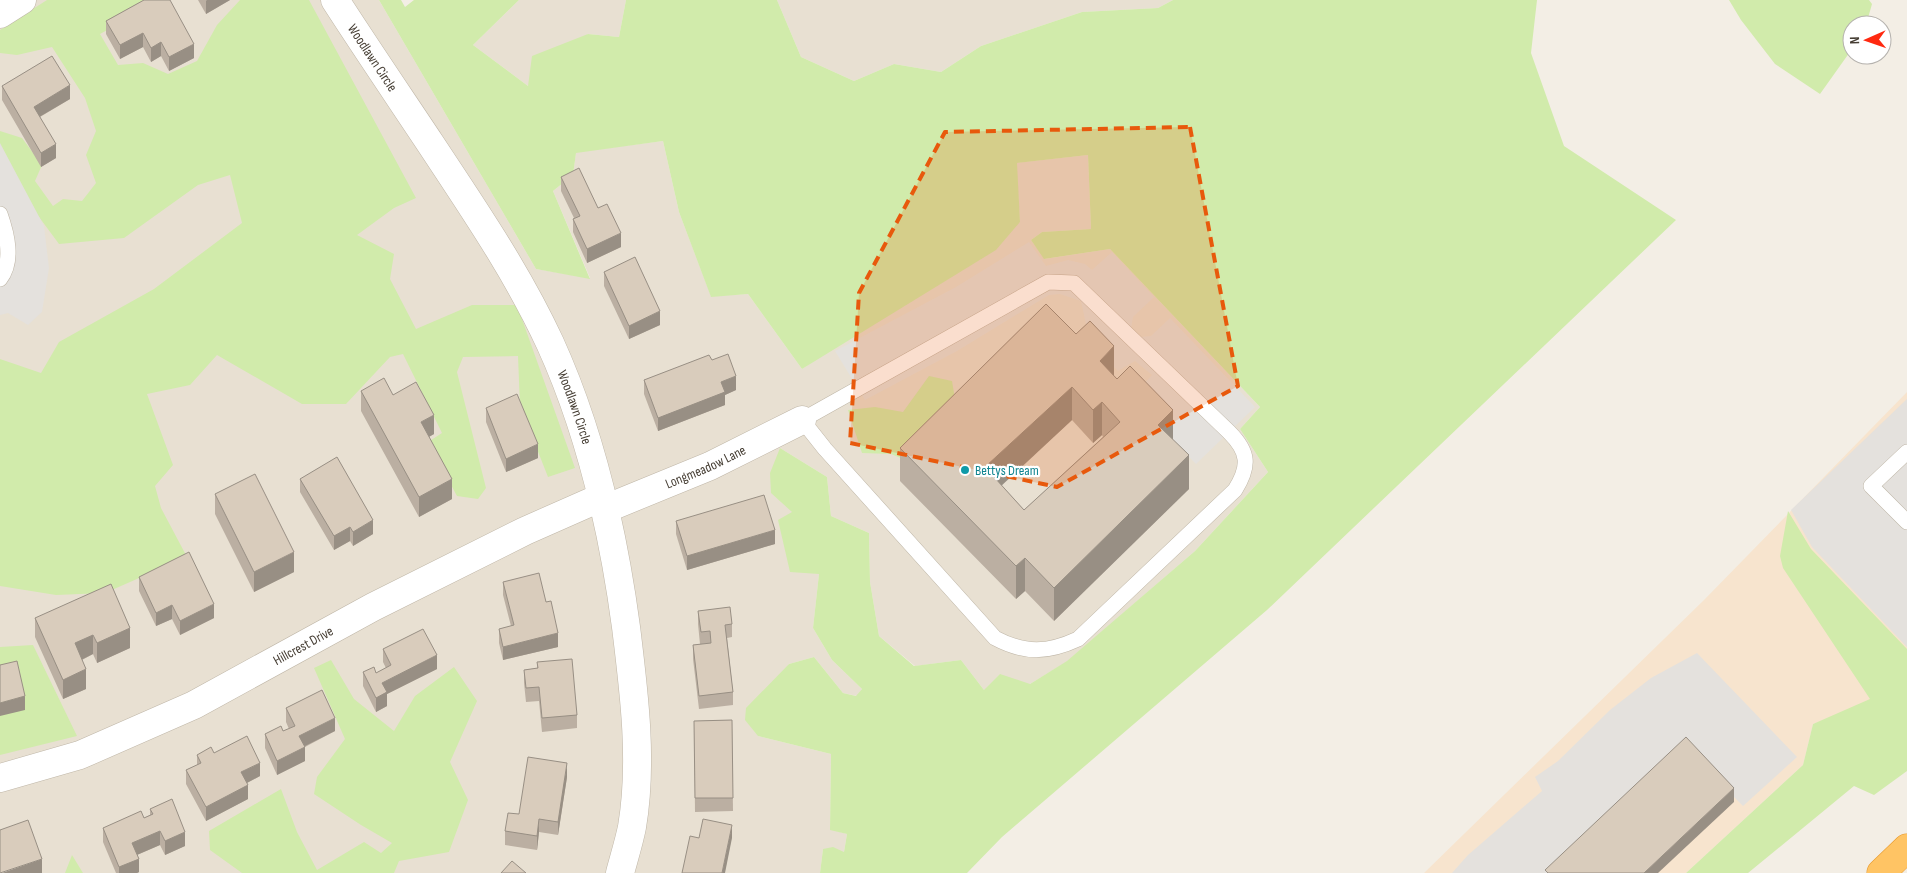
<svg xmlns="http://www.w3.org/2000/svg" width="1907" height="873" font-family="'Sofia Sans Condensed',sans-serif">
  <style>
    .residential { fill: #e8e0d2 }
    .commercial { fill: #f7e4ce }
    .green { fill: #d1ebab }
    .parking { fill: #e4e1dd }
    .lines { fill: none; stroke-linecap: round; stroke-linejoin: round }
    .service-casing { stroke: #bfb6a7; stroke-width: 16 }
    .minor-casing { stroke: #bfb6a7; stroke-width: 29 }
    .tertiary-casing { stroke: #bfb6a7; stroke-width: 29 }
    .motorway-casing { stroke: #e7992c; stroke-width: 29 }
    .service { stroke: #fff; stroke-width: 15 }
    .minor { stroke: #fff; stroke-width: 28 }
    .tertiary { stroke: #fff; stroke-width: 28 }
    .motorway { stroke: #ffc464; stroke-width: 28 }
    .wall { fill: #bbafa2; fill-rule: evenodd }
    .shaded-wall { fill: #988f84 }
    .building { fill: #d9ccbc; stroke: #988f84; fill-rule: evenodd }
    .marked { fill: #e8590c; fill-opacity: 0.2; stroke: #e8590c; stroke-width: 4; stroke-dasharray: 10 6; stroke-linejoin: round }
    .culture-dot { fill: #0f9aa8; stroke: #fff; stroke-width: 2 }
    .labels { text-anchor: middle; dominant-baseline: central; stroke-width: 4.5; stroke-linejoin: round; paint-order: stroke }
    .street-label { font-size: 14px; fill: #463e34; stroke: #fff }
    .culture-label { font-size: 14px; fill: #0d838f; stroke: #fff; text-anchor: start }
  </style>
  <rect width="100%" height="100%" fill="#f3eee5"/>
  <!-- residential -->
  <g class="residential">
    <path d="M0,0h379l157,269 54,9 -37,-87 20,-16 3,-23 87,-11 16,71 32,84 37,-2 54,75 218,-147 -4,-59 72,-8 3,74 -49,3 -11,8 14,19 65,-10 150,158 -20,22 28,43 -73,79 -127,110 -38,23 -46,6 -23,-30 -46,6 -36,-30 -9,-54 -1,-49 -38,-17 -4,-39 -47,-29 12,64 27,62 -6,54 19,32 30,29 -5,7 -14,-3 -29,-36 -25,7 -31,72 73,18 -1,75 17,5 -3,18 -21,-3 -3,24h-820z"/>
    <path d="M519,0h107l-7,37 -31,-3 -60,52 -55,-41z"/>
    <path d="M777,0h396l-15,8 -76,4 -101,34 -40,26 -47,-8 -40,17 -53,-24z"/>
  </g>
  <!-- commercial -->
  <path class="commercial" d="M1907,392v296l-94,36 -10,41 -117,108h-262l280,-273z"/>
  <!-- green -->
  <g class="green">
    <path d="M47,0h115l-62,34 18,31 25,-2 25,11 29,-13 20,-36 23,-25h69l107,198 -22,10 -37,27 37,19 -4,25 26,50 56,-24h45l58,163 -27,9 -28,-71 -2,-50 -55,1 -6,15 29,116 -8,11 -21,-3 -29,-54 14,-9 -39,-79 -13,3 -44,47h-44l-85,-49 -27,30 -43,9 26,71 -18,21 6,22 26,49 -82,36 -49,2 -56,-9v-227l41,14 18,-31 95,-53 88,-66 -12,-48 -32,10 -74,53 -65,6 -37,-50 -22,-43v-20l22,7 20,27 -7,16 18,25 10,-7 19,2 14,-18 -10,-28 10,-24 -11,-33 -33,-51 -35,8 -17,-2v-23z"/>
    <path d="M379,0h22l4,7 9,-7h105l-46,45 55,41 4,-30 56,-22 31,3 7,-37h151l24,57 53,24 40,-17 47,8 40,-26 101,-34 76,-4 15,-8h364l-6,53 33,93 112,74 -409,390 -265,227 -35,36h-147l3,-24 10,-2 11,5 3,-18 -17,-4 1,-76 -73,-18 -13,-16 1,-12 43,-44 25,-7 29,36 13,3 6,-7 -30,-29 -19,-32 6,-54 -29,-2 -12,-52 14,-8 -21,-19 -1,-20 10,-25 47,29 4,39 38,17 1,49 9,54 35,30 47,-6 23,30 16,-16 30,10 37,-23 128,-110 73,-79 -28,-43 20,-22 -150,-158 -66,10 -13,-19 11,-8 49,-3 -3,-74 -71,8 3,59 -24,28 -194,119 -54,-75 -37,3 -32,-85 -16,-71 -87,12 -3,22 -20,16 37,88 -54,-10z"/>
    <path d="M1729,0h140l3,4 -6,21h-14v24l-32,45 -45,-30 -34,-44z"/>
    <path d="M929,376l23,5 4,24 -53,54 -12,-5 -29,-1 -14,-43 27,-3 28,5z"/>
    <path d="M1788,511l23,38 96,100v122l-33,24 -20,-9 -106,87h-62l117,-108 10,-41 57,-25 -87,-131 -3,-12z"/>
    <path d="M33,645l44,91 -77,19v-108z"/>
    <path d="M331,660l23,39 40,32 21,-35 39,-29 23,34 -27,61 18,38 -19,52 -50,9 -5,12h-152l-32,-23 -1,-19 72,-42 16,43 20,38 47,-28 17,11 11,-10 -31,-18 -47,-31 3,-17 28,-38 -31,-71z"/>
    <path d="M72,855l11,18h-18z"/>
  </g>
  <!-- parking -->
  <g class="parking">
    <path d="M0,143l44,83 5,42 -7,44 -14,13 -20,-12 -8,2z"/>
    <path d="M1029,242l17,24 22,-6 17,4 7,6 20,-18 42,45 -21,20 -2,11 9,9 11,-1 19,-18 85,89 -59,57 -65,-66 21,-23 -17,-14 -17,10 -28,-28 -9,-42 -21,-7 -11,1 -92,56 -92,49 -30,-49 121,-64z"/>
    <path d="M1907,399v248l-95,-100 -21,-37z"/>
    <path d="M1697,653l100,104 -54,49 -58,-58 -133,125h-100l16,-18 74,-64 -7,-14 23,-16 52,-51 41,-32z"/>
  </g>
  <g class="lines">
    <!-- service casing -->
    <g class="service-casing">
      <g id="service">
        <path d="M0,214c7,20 14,47 0,65"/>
        <path d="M1048,282l26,1 155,149c20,20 21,34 6,58l-157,149c-30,14 -53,15 -83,-1l-170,-189 -23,-29z"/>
        <path d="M1907,452l-36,34 36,36"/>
      </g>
    </g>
    <!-- minor casing -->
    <g class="minor-casing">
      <g id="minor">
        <path id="s1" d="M335,0c31,48 63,95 95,143 43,65 87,129 120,200 41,90 63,187 76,284 8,65 17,135 6,200 -3,15 -8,31 -12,46"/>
        <path id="s2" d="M605,509l105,-43 92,-46"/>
        <path id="s3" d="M0,778l80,-23 114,-50 179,-98 152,-76 77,-34"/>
      </g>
    </g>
    <!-- tertiary casing -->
    <g class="tertiary-casing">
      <path id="tertiary" d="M0,14l22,-14"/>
    </g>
    <!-- motorway casing -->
    <g class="motorway-casing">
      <path id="motorway" d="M1881,873l26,-25"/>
    </g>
    <!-- service -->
    <use href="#service" class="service"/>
    <!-- minor -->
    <use href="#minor" class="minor"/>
    <!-- tertiary -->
    <use href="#tertiary" class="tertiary"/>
    <!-- motorway -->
    <use href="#motorway" class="motorway"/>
  </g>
  <!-- wall -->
  <g class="wall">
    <path d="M144,0l50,58 -25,13 -8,-15 -10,6 -8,-15 -23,12 -14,-25v-13z"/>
    <path d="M198,0h32l-24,14z"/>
    <path d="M2,86l68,13 -30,18 16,41 -15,9 -39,-67z"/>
    <path d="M561,177l37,31 23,39 -34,16 -14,-31v-13l1,-1 -13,-27z"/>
    <path d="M604,272l56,53 -31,14 -25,-53z"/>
    <path d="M1046,304l68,72 59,64 16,49 -135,132 -29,-30 -9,8 -116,-118v-33zM1072,420l21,23 9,-8 1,2 -79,73 -23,-25z"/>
    <path d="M712,360l24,30 -11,5v10l-67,26 -14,-37v-14z"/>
    <path d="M361,391l32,4 41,39 -5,3 23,62 -33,18 -58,-106z"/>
    <path d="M486,408l52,50 -32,14 -20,-50z"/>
    <path d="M300,479l73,55 -20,12 -3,-5 -16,9 -34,-58z"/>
    <path d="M215,494l79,78 -40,20 -39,-78z"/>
    <path d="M676,521l99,23 -88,26 -11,-36z"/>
    <path d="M139,577l75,41 -34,17 -8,-16 -16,7 -17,-35z"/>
    <path d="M503,582l55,65 -55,13 -4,-17v-14l12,-3 -8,-31z"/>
    <path d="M698,611l34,13v13l-5,1 6,54v13l-34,4 -6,-50v-14l7,-1 -2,-20z"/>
    <path d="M35,618l95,10v20l-33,15 -4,-9 -11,6 4,29 -23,10 -28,-62z"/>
    <path d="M383,649l54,20 -50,25v12l-11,6 -13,-26v-14l13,1 10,-5 -3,-6z"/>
    <path d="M537,662l40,53v13l-35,4 -3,-31 -13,1 -2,-19v-13l13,-2z"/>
    <path d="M286,708l49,23 -30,16v14l-28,14 -12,-27v-14l18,-3 6,-2 -3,-7z"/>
    <path d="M732,720l1,91 -38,1 -1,-91z"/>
    <path d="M197,755l63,21 -13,7 1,16 -42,22 -20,-37v-14l11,-5z"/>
    <path d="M567,777l-9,58 -19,-3 -2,18 -32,-5v-14l14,-17z"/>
    <path d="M150,809l35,37 -20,9 -5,-10 -23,10 2,17 -2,1h-21l-13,-31v-14l41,-10 6,-3z"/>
  </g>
  <!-- shaded-wall -->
  <g class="shaded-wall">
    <path d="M207,0h23l-24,14v-13z"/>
    <path d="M143,33v14l-23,12v-14z"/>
    <path d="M161,42v14l-10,6v-14z"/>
    <path d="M194,44v14l-25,13v-14z"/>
    <path d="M70,85v14l-36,21v-13z"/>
    <path d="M56,144v14l-15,9v-14z"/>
    <path d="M621,233v14l-34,16v-14z"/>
    <path d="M660,311v14l-31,14v-13z"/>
    <path d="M1114,346v33l-14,-18z"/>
    <path d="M736,376v14l-11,5v10l-67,26v-13l63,-36z"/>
    <path d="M1072,387v33l-87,81v-34z"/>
    <path d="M1102,402v33l-9,8v-33z"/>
    <path d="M1173,410v33l-15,-18z"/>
    <path d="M434,415v19l-13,7v-19z"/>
    <path d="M538,444v14l-32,14v-13z"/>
    <path d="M1189,455v34l-135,132v-33z"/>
    <path d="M452,479v20l-33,18v-20z"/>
    <path d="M373,520v14l-20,12v-14z"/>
    <path d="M350,527v14l-16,9v-14z"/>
    <path d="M775,530v14l-88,26v-14z"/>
    <path d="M294,552v20l-40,20v-20z"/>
    <path d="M1025,558v33l-9,8v-33z"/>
    <path d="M214,604v14l-34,17v-14z"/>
    <path d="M172,605v14l-16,7v-13z"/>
    <path d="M130,628v20l-33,15v-20z"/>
    <path d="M558,633v14l-55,13v-13z"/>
    <path d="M93,635v19l-18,9v-20z"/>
    <path d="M437,655v14l-50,25v12l-11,6v-14l6,-15z"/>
    <path d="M86,669v20l-23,10v-19z"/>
    <path d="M25,696v14l-25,6v-13z"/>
    <path d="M335,718v13l-36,18v-13z"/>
    <path d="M305,747v14l-28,14v-14z"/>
    <path d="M260,763v13l-19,10v-14z"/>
    <path d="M567,763v14l-9,58v-13z"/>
    <path d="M248,785v14l-42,22v-14z"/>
    <path d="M1734,788v14l-76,71h-14z"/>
    <path d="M539,819v13l-2,18v-14z"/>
    <path d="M732,825v13l-7,35h-3z"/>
    <path d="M160,831v14l-28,12v-14z"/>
    <path d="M185,832v14l-20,9v-14z"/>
    <path d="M42,859v14h-40z"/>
    <path d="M139,859v13l-2,1h-18v-6z"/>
  </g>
  <!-- building -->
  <g class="building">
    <path d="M144,0h26l24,44 -25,13 -8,-15 -10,6 -8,-15 -23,12 -14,-24z"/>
    <path d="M52,56l18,29 -36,22 22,37 -15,9 -39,-67z"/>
    <path d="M579,168l19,40 9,-4 14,29 -34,16 -14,-30 7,-3 -19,-39z"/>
    <path d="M635,257l25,54 -31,15 -25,-54z"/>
    <path d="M1046,304l30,30 14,-13 24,25 -14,15 17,18 13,-13 43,44 -15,15 31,30 -135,133 -29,-30 -9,8 -116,-118zM1072,387l21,23 9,-8 18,20 -96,88 -39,-43z"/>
    <path d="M728,354l8,22 -15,6 4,10 -67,26 -14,-38 65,-25 3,5z"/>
    <path d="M384,378l9,17 23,-13 18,33 -13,7 31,57 -33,18 -58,-106z"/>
    <path d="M517,394l21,50 -32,15 -20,-51z"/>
    <path d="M337,457l36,63 -20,12 -3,-5 -16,9 -34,-57z"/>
    <path d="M255,474l39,78 -40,20 -39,-78z"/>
    <path d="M764,495l11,35 -88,26 -11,-35z"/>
    <path d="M189,552l25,52 -34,17 -8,-16 -16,8 -17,-36z"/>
    <path d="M539,573l7,29 5,-1 7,32 -55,14 -4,-18 15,-4 -11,-43z"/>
    <path d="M111,584l19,44 -33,15 -4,-8 -18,8 11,26 -23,11 -28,-62z"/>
    <path d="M730,607l2,17 -7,1 8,67 -34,4 -6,-51 18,-2 -1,-12 -9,1 -3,-21z"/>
    <path d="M423,629l14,26 -55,28 5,9 -11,6 -13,-26 11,-5 2,6 15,-8 -8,-16z"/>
    <path d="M572,659l5,56 -35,3 -3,-31 -13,1 -2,-18 14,-2 -1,-6z"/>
    <path d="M17,661l8,35 -25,7v-38z"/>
    <path d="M322,690l13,28 -36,18 6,11 -28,14 -12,-27 16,-8 2,5 12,-5 -9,-18z"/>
    <path d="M732,720l1,78h-38l-1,-77z"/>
    <path d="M247,736l13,27 -19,9 7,13 -42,22 -20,-37 15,-7 -4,-8 14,-8 3,6z"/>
    <path d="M1686,737l48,51 -90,85h-96l-3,-3z"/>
    <path d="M528,757l39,6 -9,59 -19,-3 -2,17 -32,-5 3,-18 11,1z"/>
    <path d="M172,799l13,33 -20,9 -5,-10 -28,12 7,16 -20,8 -16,-39 38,-17 3,7 9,-4 -3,-5z"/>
    <path d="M703,819l29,6 -10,48h-40l8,-37 9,2z"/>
    <path d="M28,820l14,39 -42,14v-43z"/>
    <path d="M512,861l14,12h-25z"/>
  </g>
  <!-- marked area -->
  <path class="marked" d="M1190,127l48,259 -181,101 -207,-44 9,-150 86,-161z"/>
  <!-- markers -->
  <circle class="culture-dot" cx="965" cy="470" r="5"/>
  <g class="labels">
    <!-- street labels -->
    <g class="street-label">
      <text stroke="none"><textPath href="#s1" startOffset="69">Woodlawn Circle</textPath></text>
      <text stroke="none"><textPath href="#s1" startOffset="474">Woodlawn Circle</textPath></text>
      <text stroke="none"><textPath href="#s2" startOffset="109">Longmeadow Lane</textPath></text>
      <text stroke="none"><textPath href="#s3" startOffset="332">Hillcrest Drive</textPath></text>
    </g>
    <!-- culture labels -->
    <g class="culture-label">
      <text x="975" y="470">Bettys Dream</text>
    </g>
  </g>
  <!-- north arrow -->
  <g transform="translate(1867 40) rotate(268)"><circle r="24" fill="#ffffff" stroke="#b5b2ae"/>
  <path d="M0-4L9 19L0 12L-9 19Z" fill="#ff2910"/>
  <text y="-8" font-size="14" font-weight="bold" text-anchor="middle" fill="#463e34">N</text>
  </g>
</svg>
